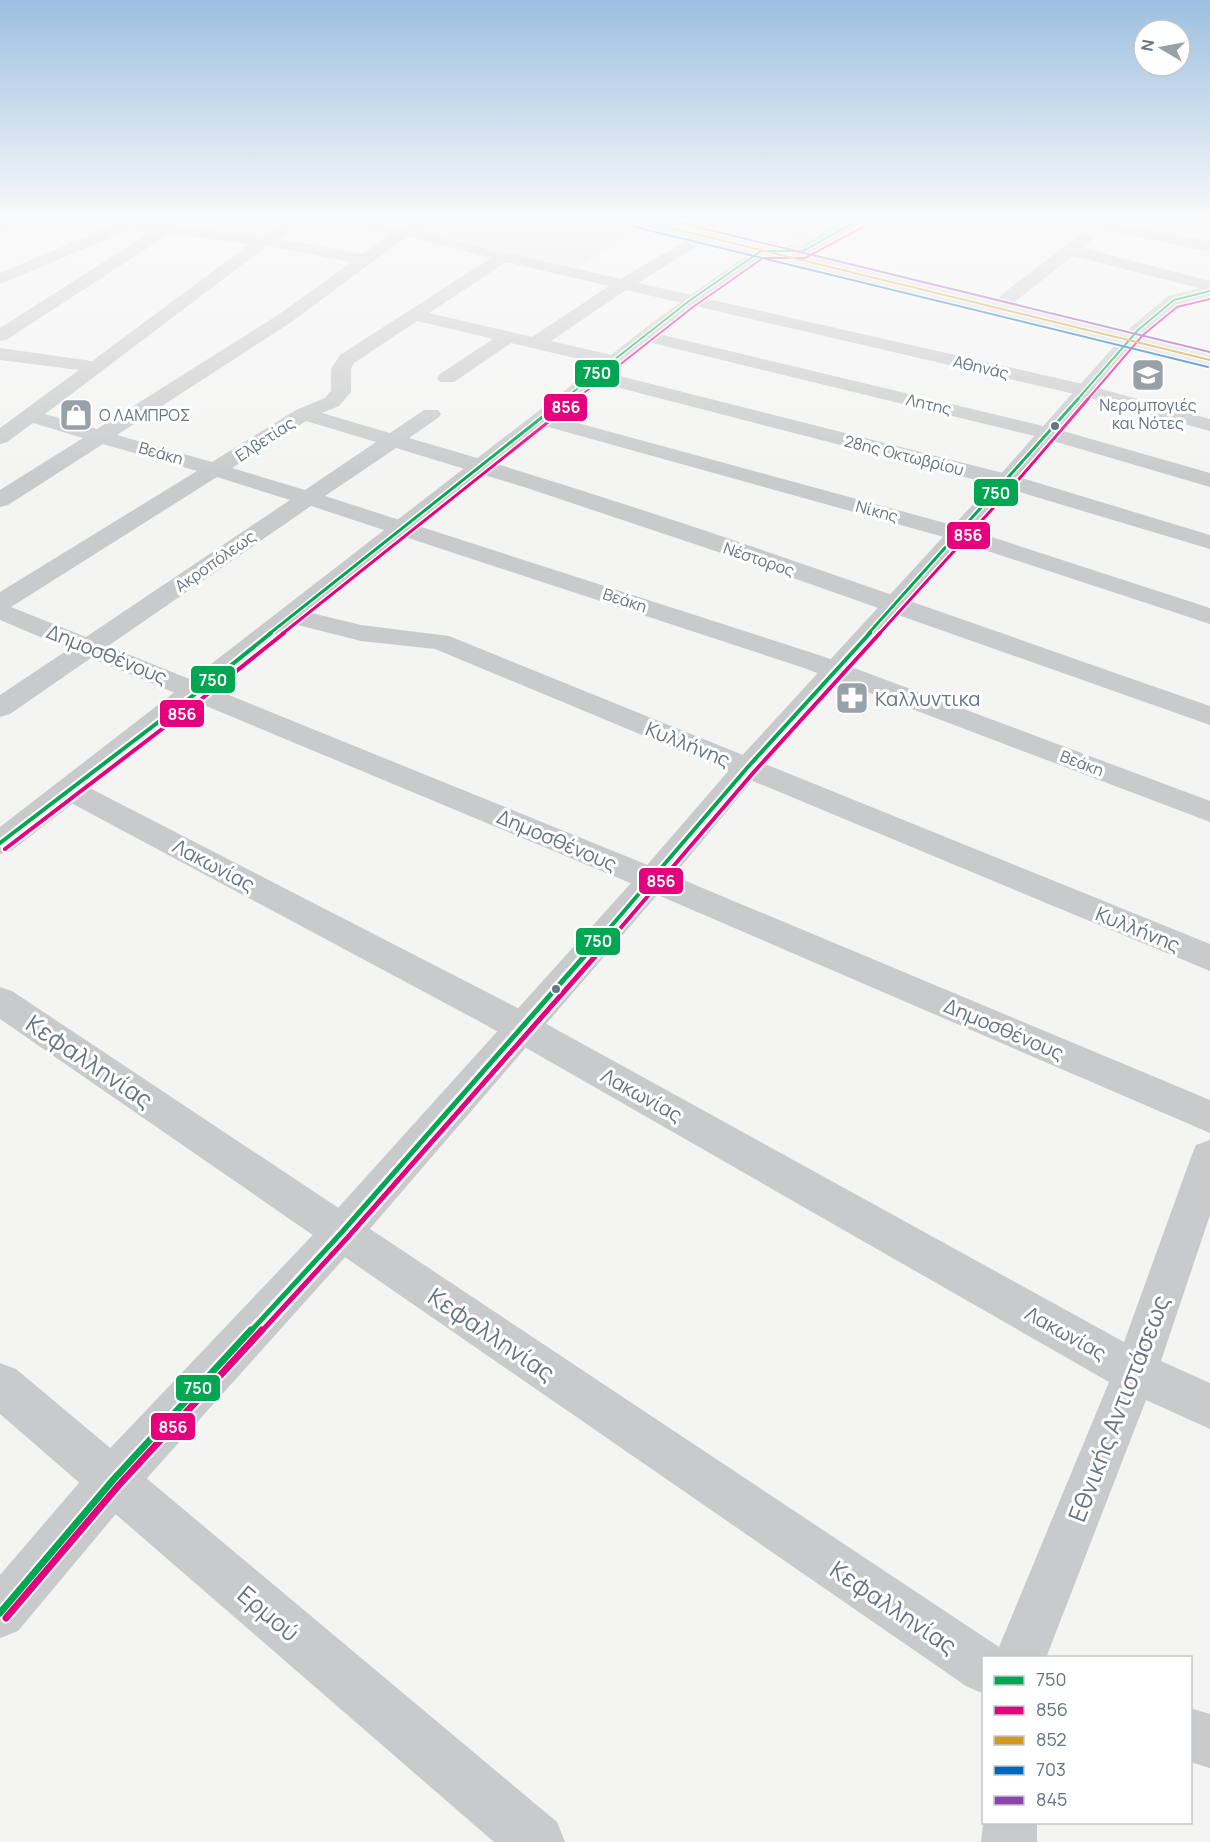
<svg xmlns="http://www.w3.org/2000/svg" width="1210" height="1842" font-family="Manrope,sans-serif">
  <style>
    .built { fill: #e4e6e6 }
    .green { fill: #e3e6e1 }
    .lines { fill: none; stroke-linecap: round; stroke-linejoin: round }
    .secondary-casing { stroke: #d1d2d2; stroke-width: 3 }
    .pedestrian { fill: #c9cacb; fill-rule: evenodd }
    .minor { fill: #c9cacb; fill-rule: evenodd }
    .tertiary { fill: #c9cacb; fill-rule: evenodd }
    .secondary { fill: #dedfdf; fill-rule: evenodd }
    .bus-1-far4-casing { stroke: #fff; stroke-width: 4.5 }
    .bus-1-far3-casing { stroke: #fff; stroke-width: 6 }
    .bus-1-far2-casing { stroke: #fff; stroke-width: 8 }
    .bus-1-far1-casing { stroke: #fff; stroke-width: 10 }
    .bus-1-casing { stroke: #fff; stroke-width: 11 }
    .bus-2-far4-casing { stroke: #fff; stroke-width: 4.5 }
    .bus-2-far3-casing { stroke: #fff; stroke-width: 6 }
    .bus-2-far2-casing { stroke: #fff; stroke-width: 8 }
    .bus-2-far1-casing { stroke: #fff; stroke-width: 10 }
    .bus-2-casing { stroke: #fff; stroke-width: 11 }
    .bus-3-casing { stroke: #fff; stroke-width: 4.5 }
    .bus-4-casing { stroke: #fff; stroke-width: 4.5 }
    .bus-5-casing { stroke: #fff; stroke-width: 4.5 }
    .bus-1-far4 { stroke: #00a651; stroke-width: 2 }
    .bus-1-far3 { stroke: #00a651; stroke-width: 3 }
    .bus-1-far2 { stroke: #00a651; stroke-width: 4 }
    .bus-1-far1 { stroke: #00a651; stroke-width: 5 }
    .bus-1 { stroke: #00a651; stroke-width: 7 }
    .bus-2-far4 { stroke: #e5007d; stroke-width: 2 }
    .bus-2-far3 { stroke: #e5007d; stroke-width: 3 }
    .bus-2-far2 { stroke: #e5007d; stroke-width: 4 }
    .bus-2-far1 { stroke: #e5007d; stroke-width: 5 }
    .bus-2 { stroke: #e5007d; stroke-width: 7 }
    .bus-3 { stroke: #d39a20; stroke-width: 2 }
    .bus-4 { stroke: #0065bd; stroke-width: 2 }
    .bus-5 { stroke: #8e44ad; stroke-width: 2 }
    .bus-dot { fill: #687480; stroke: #fff; stroke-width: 2 }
    .labels { text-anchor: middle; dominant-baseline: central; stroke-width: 6; stroke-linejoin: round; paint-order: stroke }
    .far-street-label { font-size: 16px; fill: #687480; stroke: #fff }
    .far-poi-label { font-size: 16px; fill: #687480; stroke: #fff }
    .street-label { font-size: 20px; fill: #687480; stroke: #fff }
    .poi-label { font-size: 20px; fill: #687480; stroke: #fff; text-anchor: start }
    .near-street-label { font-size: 24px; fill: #687480; stroke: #fff }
    .line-badge { stroke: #fff; stroke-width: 2 }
    .badge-label { font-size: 16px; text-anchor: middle; font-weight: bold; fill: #fff }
  </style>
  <rect width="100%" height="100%" fill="#f4f4f3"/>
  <!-- built -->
  <path class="built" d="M438,219h169l35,9 -67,42 -160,-39z"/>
  <!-- green -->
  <path class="green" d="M713,219h136l-38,23z"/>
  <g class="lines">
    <!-- secondary casing -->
    <g class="secondary-casing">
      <path id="secondary" d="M625,219h28l557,135v12l-582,-144z"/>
    </g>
    <!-- pedestrian -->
    <g class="pedestrian">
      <path d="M314,219h28l1,2c-6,6 -22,3 -29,-2z"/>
      <path d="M364,221l40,6 103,27 2,3 -6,4 -100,-26 -43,-7 -2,-3z"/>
    </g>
    <!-- minor -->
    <g class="minor">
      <path d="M5,219h22l-3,3 -24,10v-11z"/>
      <path d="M84,219h46l34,5 6,-4 8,-1 5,4 -2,3 80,10 23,-17h18l-24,20 85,15 35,-26 18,-9h21l-27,15 -120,89 -173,112 95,27 84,-52 29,-12 6,-7v-22l9,-14 157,-101 6,-2 118,27 79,-47 6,2 2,3 -2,3 -68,43 449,102 123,34v12l-127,-35 -457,-106 -75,51 69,16 2,4 -2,4 -7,2 -102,-24 -57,39h-14l-3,-4 3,-4 53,-35 -76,-18 -63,42 -3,6v23l-12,14 -17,7 68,20 34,-23h14l3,4 -3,4 -29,20c271,78 535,176 801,268v19l-459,-162 -227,-76 -128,-39 -71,48 497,160 388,145v21l-406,-154 -493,-162 -203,140 530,215 572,239v33l-594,-256 -525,-219 -81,56 -10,3v-22l69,-46 -69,-29v-28l197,-121 -94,-27 -95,61 -8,2v-17l83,-52 -50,-15 -26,19 -7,2v-16l79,-58 -79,-10v-12l92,13 158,-117 -81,-10 -163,106 -6,1v-13l152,-97 -21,-2 -131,55v-11l110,-47 -23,-4zM267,246l85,16 -74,53 -181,114 -52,-15zM506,262l103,24 -77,51 -103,-24zM306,421l70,21 -71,48 -73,-22zM217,477l73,23 -204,137 -75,-30z"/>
      <path d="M1068,219h31l111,23v10l-134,-28z"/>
      <path d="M1086,233l8,5 -11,10 127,33v10l-137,-35 -60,47h-12l-3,-4 3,-4 79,-60z"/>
      <path d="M646,331l410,98 154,44v14l-167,-49 -403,-98 -3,-4 3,-4z"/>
      <path d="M596,370l419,106 195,59v14l-211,-63 -410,-106 -3,-4 3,-4z"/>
      <path d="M541,413l426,116 243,79v16l-259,-85 -417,-116 -3,-4 3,-4z"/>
      <path d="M291,608l70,17 88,11 761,308v27l-775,-322 -74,-8 -79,-20 -4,-5 4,-5z"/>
      <path d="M70,780l10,3 432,222 612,337 67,-185 5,-12 14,-5v75l-49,146 49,22v46l-64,-29 -100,258h-62v36l-18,-8 -966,-667v-32l12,4 987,656 110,-265 -623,-357 -426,-228 -5,-7 5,-7z"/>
      <path d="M0,1363l16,6 541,453 8,20h-71l-494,-428z"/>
      <path d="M1190,1708l20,6v54l-20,-6z"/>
      <path d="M984,1816v6h53v20h-56z"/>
    </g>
    <!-- tertiary -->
    <g class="tertiary">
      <path d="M849,219h20l-60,35 -43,2 -62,45 -632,503 -61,47 -11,3v-27l656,-507 110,-79h12l2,3 -2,2h22z"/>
      <path d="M1210,286v10l-30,8 -36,30 -129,152 -258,289 -94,113 -307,357 -226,252 -112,134 -18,7v-63l96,-112 232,-244 313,-347 96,-111 262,-285 133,-150 36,-30z"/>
    </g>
    <!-- secondary -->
    <use href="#secondary" class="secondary"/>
    <!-- bus-1-far4 casing -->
    <g class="bus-1-far4-casing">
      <g id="bus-1-far4">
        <path d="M563,400l126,-99 72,-50h42l58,-32"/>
        <path d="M1077,400l61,-70 36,-30 36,-9"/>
      </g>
    </g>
    <!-- bus-1-far3 casing -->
    <g class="bus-1-far3-casing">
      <g id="bus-1-far3">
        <path d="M269,634l296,-235"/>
        <path d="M868,634l210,-235"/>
      </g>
    </g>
    <!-- bus-1-far2 casing -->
    <g class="bus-1-far2-casing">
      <g id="bus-1-far2">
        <path d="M0,843l199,-152 72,-58"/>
        <path d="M601,938l146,-170 123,-135"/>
      </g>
    </g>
    <!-- bus-1-far1 casing -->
    <g class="bus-1-far1-casing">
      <path id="bus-1-far1" d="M250,1332l92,-100 260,-296"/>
    </g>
    <!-- bus-1 casing -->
    <g class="bus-1-casing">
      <path id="bus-1" d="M0,1613l113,-133 138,-150"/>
    </g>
    <!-- bus-2-far4 casing -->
    <g class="bus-2-far4-casing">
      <g id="bus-2-far4">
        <path d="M575,400l118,-93 70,-49h42l60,-32"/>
        <path d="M1087,400l56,-65 34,-28 33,-8"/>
      </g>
    </g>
    <!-- bus-2-far3 casing -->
    <g class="bus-2-far3-casing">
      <g id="bus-2-far3">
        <path d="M282,634l295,-235"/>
        <path d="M879,634l134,-148 75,-87"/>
      </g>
    </g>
    <!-- bus-2-far2 casing -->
    <g class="bus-2-far2-casing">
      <g id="bus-2-far2">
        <path d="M5,849l199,-152 80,-64"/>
        <path d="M612,938l141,-165 127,-140"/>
      </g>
    </g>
    <!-- bus-2-far1 casing -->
    <g class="bus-2-far1-casing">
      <path id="bus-2-far1" d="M261,1332l87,-95 265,-301"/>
    </g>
    <!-- bus-2 casing -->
    <g class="bus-2-casing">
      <path id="bus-2" d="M6,1618l113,-133 143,-155"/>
    </g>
    <!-- bus-3 casing -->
    <g class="bus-3-casing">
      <path id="bus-3" d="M634,219l576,141"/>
    </g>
    <!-- bus-4 casing -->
    <g class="bus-4-casing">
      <path id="bus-4" d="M631,226l577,141"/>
    </g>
    <!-- bus-5 casing -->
    <g class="bus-5-casing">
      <path id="bus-5" d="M665,219l545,133"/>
    </g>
    <!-- bus-1-far4 -->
    <use href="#bus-1-far4" class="bus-1-far4"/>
    <!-- bus-1-far3 -->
    <use href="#bus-1-far3" class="bus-1-far3"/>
    <!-- bus-1-far2 -->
    <use href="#bus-1-far2" class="bus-1-far2"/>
    <!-- bus-1-far1 -->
    <use href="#bus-1-far1" class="bus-1-far1"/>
    <!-- bus-1 -->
    <use href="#bus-1" class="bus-1"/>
    <!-- bus-2-far4 -->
    <use href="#bus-2-far4" class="bus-2-far4"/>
    <!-- bus-2-far3 -->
    <use href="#bus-2-far3" class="bus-2-far3"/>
    <!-- bus-2-far2 -->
    <use href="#bus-2-far2" class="bus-2-far2"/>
    <!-- bus-2-far1 -->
    <use href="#bus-2-far1" class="bus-2-far1"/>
    <!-- bus-2 -->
    <use href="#bus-2" class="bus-2"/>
    <!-- bus-3 -->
    <use href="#bus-3" class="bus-3"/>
    <!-- bus-4 -->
    <use href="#bus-4" class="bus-4"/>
    <!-- bus-5 -->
    <use href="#bus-5" class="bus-5"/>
  </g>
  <!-- sky -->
  <linearGradient id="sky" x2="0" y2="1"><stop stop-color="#9cbfe0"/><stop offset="0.46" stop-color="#fafafa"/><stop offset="1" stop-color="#fafafa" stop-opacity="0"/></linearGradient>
  <rect width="1210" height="477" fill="url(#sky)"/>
  <!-- icons -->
  <defs>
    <g id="school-square" transform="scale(1.725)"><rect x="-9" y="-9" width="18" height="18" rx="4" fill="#99a1a8" stroke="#fff"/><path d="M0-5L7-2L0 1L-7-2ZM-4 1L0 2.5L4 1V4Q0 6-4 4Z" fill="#fff"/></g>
    <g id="shop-square" transform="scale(1.725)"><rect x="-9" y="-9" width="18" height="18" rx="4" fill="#99a1a8" stroke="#fff"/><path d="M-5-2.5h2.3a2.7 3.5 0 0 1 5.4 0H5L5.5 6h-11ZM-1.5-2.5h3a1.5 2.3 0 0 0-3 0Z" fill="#fff"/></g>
    <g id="pharmacy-square" transform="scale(1.725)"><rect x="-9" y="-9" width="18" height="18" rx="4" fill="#99a1a8" stroke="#fff"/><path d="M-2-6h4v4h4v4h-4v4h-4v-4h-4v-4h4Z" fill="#fff"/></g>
  </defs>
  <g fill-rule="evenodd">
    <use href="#school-square" x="1148" y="375"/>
    <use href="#shop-square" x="76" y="415"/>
    <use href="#pharmacy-square" x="852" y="698"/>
  </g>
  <!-- markers -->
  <g class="bus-dot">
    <circle cx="1055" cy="426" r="5"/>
    <circle cx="556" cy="989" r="5"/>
  </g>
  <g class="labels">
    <!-- far-street labels -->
    <g class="far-street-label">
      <text transform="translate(981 367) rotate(13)">Αθηνάς</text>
      <text transform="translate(929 404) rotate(13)">Λητης</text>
      <text transform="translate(265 439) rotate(-33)">Ελβετίας</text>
      <text transform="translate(161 453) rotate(16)">Βεάκη</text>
      <text transform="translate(904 455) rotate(14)">28ης Οκτωβρίου</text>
      <text transform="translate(877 511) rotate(15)">Νίκης</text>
      <text transform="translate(759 559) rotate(19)">Νέστορος</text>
      <text transform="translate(215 561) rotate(-35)">Ακροπόλεως</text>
      <text transform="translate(625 600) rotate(18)">Βεάκη</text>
      <text transform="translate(1082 763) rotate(21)">Βεάκη</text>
    </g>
    <!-- far-poi labels -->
    <g class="far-poi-label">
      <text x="1148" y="405">Νερομπογιές<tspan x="1148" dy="18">και Νότες</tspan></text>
      <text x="99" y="415" text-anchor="start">Ο ΛΑΜΠΡΟΣ</text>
    </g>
    <!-- street labels -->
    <g class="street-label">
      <text transform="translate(107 654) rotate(22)">Δημοσθένους</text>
      <text transform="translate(688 744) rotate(22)">Κυλλήνης</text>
      <text transform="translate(557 840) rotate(23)">Δημοσθένους</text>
      <text transform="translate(214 865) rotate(28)">Λακωνίας</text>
      <text transform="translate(1138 929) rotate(22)">Κυλλήνης</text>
      <text transform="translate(1004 1029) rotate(23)">Δημοσθένους</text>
      <text transform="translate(642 1095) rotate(29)">Λακωνίας</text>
      <text transform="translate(1066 1333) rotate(29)">Λακωνίας</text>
    </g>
    <!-- poi labels -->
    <g class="poi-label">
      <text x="875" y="698">Καλλυντικα</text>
    </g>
    <!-- near-street labels -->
    <g class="near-street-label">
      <text transform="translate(90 1061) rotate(34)">Κεφαλληνίας</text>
      <text transform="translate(492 1334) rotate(34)">Κεφαλληνίας</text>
      <text transform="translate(1118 1408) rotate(-69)">Εθνικής Αντιστάσεως</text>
      <text transform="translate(894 1607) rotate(34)">Κεφαλληνίας</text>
      <text transform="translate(269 1613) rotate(40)">Ερμού</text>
    </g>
  </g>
  <g class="line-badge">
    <rect x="574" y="359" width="46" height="29" rx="6" fill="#00a651"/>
    <rect x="543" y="393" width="45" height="29" rx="6" fill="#e5007d"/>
    <rect x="973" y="478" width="46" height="29" rx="6" fill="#00a651"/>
    <rect x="946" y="521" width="45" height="29" rx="6" fill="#e5007d"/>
    <rect x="190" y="665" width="46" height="29" rx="6" fill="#00a651"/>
    <rect x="159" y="699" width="46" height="29" rx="6" fill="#e5007d"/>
    <rect x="638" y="867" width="46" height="28" rx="6" fill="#e5007d"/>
    <rect x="575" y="927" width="46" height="29" rx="6" fill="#00a651"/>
    <rect x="175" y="1374" width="46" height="28" rx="6" fill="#00a651"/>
    <rect x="150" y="1412" width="46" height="29" rx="6" fill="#e5007d"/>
  </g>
  <g class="badge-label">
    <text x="597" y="379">750</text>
    <text x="566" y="413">856</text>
    <text x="996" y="499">750</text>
    <text x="968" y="541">856</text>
    <text x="213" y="686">750</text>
    <text x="182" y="720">856</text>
    <text x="661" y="887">856</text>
    <text x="598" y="947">750</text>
    <text x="198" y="1394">750</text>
    <text x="173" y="1433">856</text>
  </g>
  <!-- legend -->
  <rect x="982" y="1656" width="210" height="168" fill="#ffffff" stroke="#c3c7cc" stroke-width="1.5"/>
  <rect x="994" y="1676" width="30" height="9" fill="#00a651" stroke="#c3c7cc" stroke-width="1.5"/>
  <text x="1036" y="1686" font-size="18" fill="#687480">750</text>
  <rect x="994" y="1706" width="30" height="9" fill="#e5007d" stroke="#c3c7cc" stroke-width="1.5"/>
  <text x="1036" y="1716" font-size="18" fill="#687480">856</text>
  <rect x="994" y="1736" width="30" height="9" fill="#d39a20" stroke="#c3c7cc" stroke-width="1.5"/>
  <text x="1036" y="1746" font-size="18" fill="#687480">852</text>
  <rect x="994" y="1766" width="30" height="9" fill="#0065bd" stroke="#c3c7cc" stroke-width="1.5"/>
  <text x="1036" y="1776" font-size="18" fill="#687480">703</text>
  <rect x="994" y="1796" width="30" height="9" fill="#8e44ad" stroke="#c3c7cc" stroke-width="1.5"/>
  <text x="1036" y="1806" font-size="18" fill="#687480">845</text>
  <!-- north arrow -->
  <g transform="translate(1162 48) rotate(280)"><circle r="28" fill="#ffffff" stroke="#c3c7cc" stroke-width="1.5"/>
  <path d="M0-4.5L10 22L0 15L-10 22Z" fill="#99a1a8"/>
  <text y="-9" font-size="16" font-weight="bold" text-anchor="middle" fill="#687480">N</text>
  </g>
</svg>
